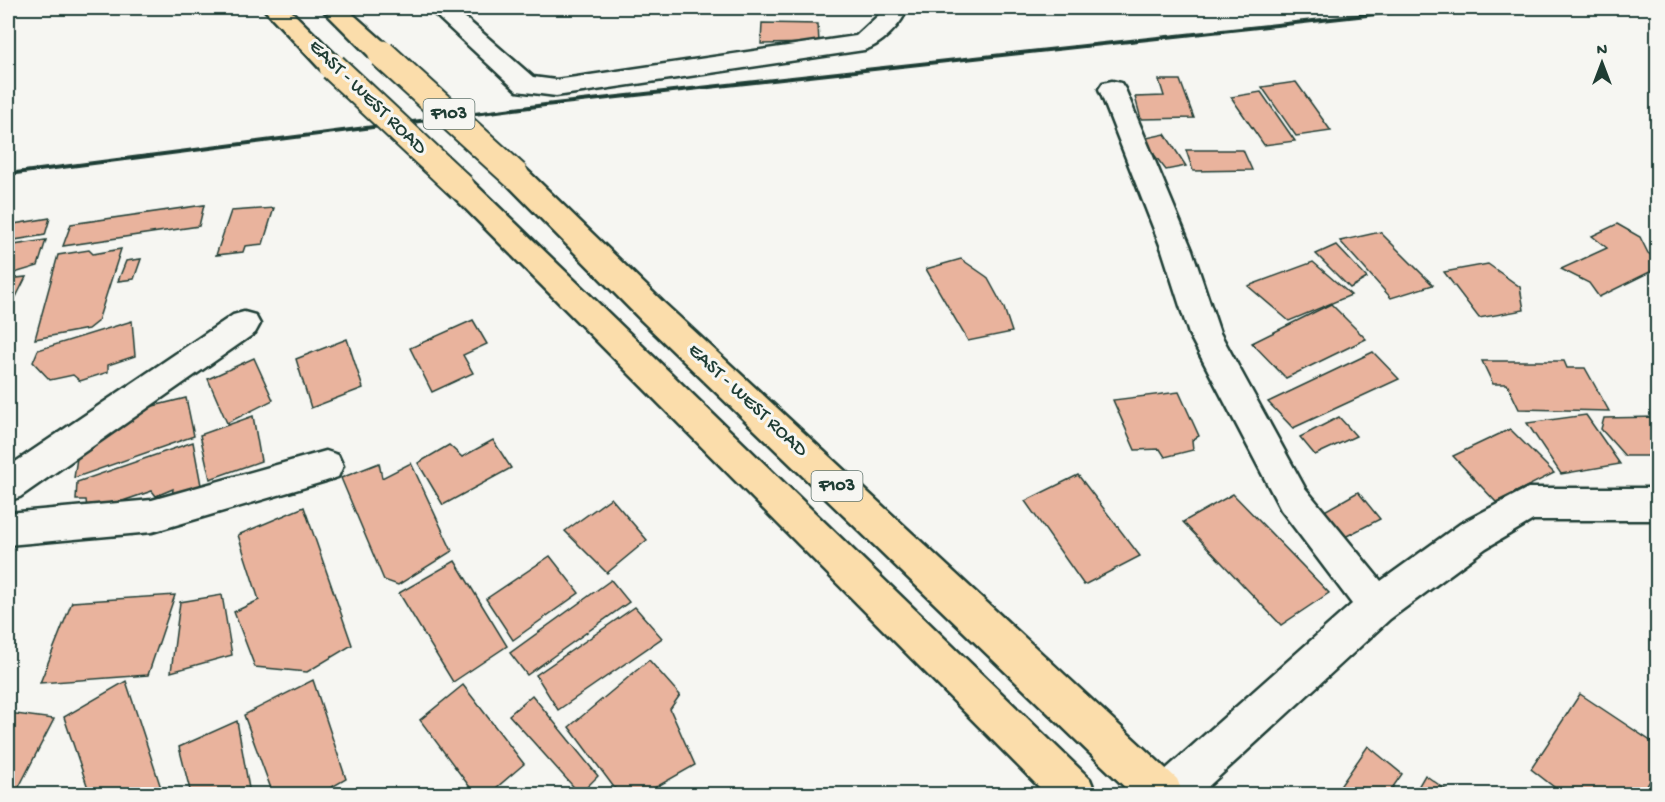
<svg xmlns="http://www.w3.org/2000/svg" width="1665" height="802" font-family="'Gochi Hand',sans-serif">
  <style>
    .building { fill: #e9b39d; stroke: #1f3d34; stroke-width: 1.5 }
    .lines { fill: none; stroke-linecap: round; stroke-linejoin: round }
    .minor-casing { stroke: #1f3d34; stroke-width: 5 }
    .major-casing { stroke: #1f3d34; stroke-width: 5 }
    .minor { fill: #f6f6f2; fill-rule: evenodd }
    .major { fill: #fbddab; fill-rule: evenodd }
    .rail { stroke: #1f3d34; stroke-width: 4 }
    .major-bridge-casing { stroke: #1f3d34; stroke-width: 31; stroke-linecap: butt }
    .major-bridge { stroke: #fbddab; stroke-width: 27 }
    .labels { text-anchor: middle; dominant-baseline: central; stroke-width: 6; stroke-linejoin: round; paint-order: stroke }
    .shield { fill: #f6f6f2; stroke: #60746d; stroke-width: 1.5 }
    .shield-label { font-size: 18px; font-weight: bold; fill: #1f3d34 }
    .street-label { font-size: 20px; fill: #1f3d34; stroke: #f6f6f2 }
  </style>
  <rect width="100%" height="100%" fill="#f6f6f2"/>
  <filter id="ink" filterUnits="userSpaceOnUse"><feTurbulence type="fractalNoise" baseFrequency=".0167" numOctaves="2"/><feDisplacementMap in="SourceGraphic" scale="12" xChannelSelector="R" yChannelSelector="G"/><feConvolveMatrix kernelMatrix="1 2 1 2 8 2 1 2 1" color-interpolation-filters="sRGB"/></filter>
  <g filter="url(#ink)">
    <!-- building -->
    <g class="building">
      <path d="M762,23l56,1 1,19 -58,1z"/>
      <path d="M1159,80h21l14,38 -53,1 -6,-22 29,-1z"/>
      <path d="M1296,82l35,49 -35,5 -34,-49z"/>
      <path d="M1261,92l34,49 -31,4 -33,-48z"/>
      <path d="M1165,134l21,32 -20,4 -24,-31z"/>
      <path d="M1186,150h57l9,20 -59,1z"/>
      <path d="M204,205l-5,21 -136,20 8,-22z"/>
      <path d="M274,208l-11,36 -18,2 -2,6 -27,3 15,-44z"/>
      <path d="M50,218l-5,17 -37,6v-16z"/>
      <path d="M1617,224l23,13 8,16 10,7v8l-59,29 -10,-14 -28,-14 46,-21 -15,-12z"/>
      <path d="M1380,232l53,53 -42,13 -51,-57z"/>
      <path d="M46,240l-8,26 -30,9v-29z"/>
      <path d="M1336,245l31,33 -17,10 -34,-34z"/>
      <path d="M121,249l-23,72 -10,8 -53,10 23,-84 31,-5 4,4z"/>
      <path d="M141,259l-7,20 -16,2 8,-20z"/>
      <path d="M961,259l26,18 17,31 8,24 -44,9 -42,-72z"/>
      <path d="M1313,262l38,33 -62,26 -41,-35z"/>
      <path d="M1488,264l32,23 4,23 -45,8 -35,-46z"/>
      <path d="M26,277l-10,20h-8v-18z"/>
      <path d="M1331,304l35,35 -80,39 -34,-35z"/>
      <path d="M473,320l14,24 -24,11 10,18 -41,19 -22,-44z"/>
      <path d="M132,321l3,35 -27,9v7l-28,9 -7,-6 -23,5 -17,-18 5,-12z"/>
      <path d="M347,339l16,49 -52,20 -15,-49z"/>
      <path d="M1373,352l26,27 -106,49 -25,-26z"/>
      <path d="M254,358l19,42 -46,23 -19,-44z"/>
      <path d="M1482,361h82l3,7h18l24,43 -90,-2 -12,-25h-14z"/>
      <path d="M1179,392l20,44 -7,4 1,10 -28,7 -5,-8 -25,1 -22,-50z"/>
      <path d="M186,398l8,38 -120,42 3,-20 68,-50z"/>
      <path d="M1586,415l34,49 -59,10 -34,-51z"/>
      <path d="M253,416l8,45 -51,18 -10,-44z"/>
      <path d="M1339,417l17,19 -41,19 -15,-18z"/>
      <path d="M1658,417v39h-33l-24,-27 3,-11z"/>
      <path d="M1510,429l44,44 -58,29 -43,-46z"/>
      <path d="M493,440l18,28 -68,37 -25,-42 31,-18 13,12z"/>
      <path d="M193,442l8,43 -29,13 1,-9 -17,7 -4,-5 -53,18h-12l-1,-9h-10l1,-18z"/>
      <path d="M379,463l3,15 29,-15 41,88 -54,34 -14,-5 -43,-102z"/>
      <path d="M1078,475l62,81 -56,29 -59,-84z"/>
      <path d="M1358,492l22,27 -39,20 -20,-26z"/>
      <path d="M1233,494l96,99 -48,32 -98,-103z"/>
      <path d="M611,498l36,42 -40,33 -42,-42z"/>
      <path d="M304,507l48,138 -45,27 -52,-5 -21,-55 25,-12 -21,-65z"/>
      <path d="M550,556l29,37 -66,47 -27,-41z"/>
      <path d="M455,561l52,85 -54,36 -54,-89z"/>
      <path d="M611,580l18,22 -102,73 -17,-22z"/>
      <path d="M175,595l-27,80 -108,8 32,-81z"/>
      <path d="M222,595l10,60 -61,17 9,-70z"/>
      <path d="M635,607l27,31 -104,72 -22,-35z"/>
      <path d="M649,660l31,35 -10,14 25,56 -51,29h-25l-50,-67z"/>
      <path d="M313,680l33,99 -26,15h-47l-29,-79z"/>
      <path d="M126,681l37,113h-73l-26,-77z"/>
      <path d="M463,685l61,79 -35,30h-14l-55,-74z"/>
      <path d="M1580,694l78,52v22l-16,26h-79l-32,-25z"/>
      <path d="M532,695l66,81 -18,18 -71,-79z"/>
      <path d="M8,713l46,6 -36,70 -10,-2z"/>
      <path d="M237,721l13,73h-59l-12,-47z"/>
      <path d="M1368,746l34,28 -14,20h-41l-8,-6z"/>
      <path d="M1425,775l27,19h-38z"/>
    </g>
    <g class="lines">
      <!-- minor casing -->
      <g class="minor-casing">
        <g id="minor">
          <path d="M428,8h26l79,69 23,3 300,-44 26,-24 1,-4h24c-4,16 -27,38 -43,42l-308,46 -39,-5z"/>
          <path d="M1112,81l9,2 4,6 67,161 28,83 85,155 76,93 79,-57 68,-36h130v32h-125l-47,28 -96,71 -190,175h-51l6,-15 197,-175 -71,-94 -92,-176 -27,-84 -63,-161 4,-6z"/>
          <path d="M244,312l11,3 5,9 -5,9 -235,164 -12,4v-34l225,-152z"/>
          <path d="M326,451l12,4 5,11 -5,11 -12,4 -174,51 -144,13v-32l144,-13z"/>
        </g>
      </g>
      <!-- major casing -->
      <g class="major-casing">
        <g id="major">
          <path d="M263,8h25l54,53 4,6 -4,6 -9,2 -9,-2z"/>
          <path d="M321,8h25l45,40 3,6 -3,6 -9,2 -9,-2z"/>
          <path d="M515,165l10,3 139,135 513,476 6,15h-51l-490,-473 -137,-139 -4,-7 4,-7z"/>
          <path d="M461,177l10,3 619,599 6,15h-50l-595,-600 -4,-7 4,-7z"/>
        </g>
      </g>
      <!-- minor -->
      <use href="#minor" class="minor"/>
      <!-- major -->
      <use href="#major" class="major"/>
      <!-- rail -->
      <path class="rail" d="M8,174l537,-69 886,-97"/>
      <!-- major-bridge casing -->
      <g class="major-bridge-casing">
        <g id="major-bridge">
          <path d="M382,54l133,121"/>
          <path d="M333,67l128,120"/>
        </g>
      </g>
      <!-- major-bridge -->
      <use href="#major-bridge" class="major-bridge"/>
    </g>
  </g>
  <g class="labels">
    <!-- shield labels -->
    <g class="shield">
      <rect x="423.5" y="99" width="51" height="30" rx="4.5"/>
      <rect x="811.5" y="471" width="51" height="30" rx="4.5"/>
    </g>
    <g class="shield-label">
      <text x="449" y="114">F103</text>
      <text x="837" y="486">F103</text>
    </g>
    <!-- street labels -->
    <g class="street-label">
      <text transform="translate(367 98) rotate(44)">EAST - WEST ROAD</text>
      <text transform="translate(747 401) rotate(43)">EAST - WEST ROAD</text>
    </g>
  </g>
  <!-- margin -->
  <rect width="1665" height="802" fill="none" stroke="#f6f6f2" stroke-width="30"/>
  <rect x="15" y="15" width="1635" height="772" fill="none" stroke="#1f3d34" stroke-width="2" filter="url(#ink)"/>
  <!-- north arrow -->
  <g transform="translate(1602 63)" stroke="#f6f6f2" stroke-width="4.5" paint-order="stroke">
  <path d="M0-4.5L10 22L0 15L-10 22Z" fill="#1f3d34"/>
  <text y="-9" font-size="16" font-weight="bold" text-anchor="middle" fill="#1f3d34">N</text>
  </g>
</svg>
